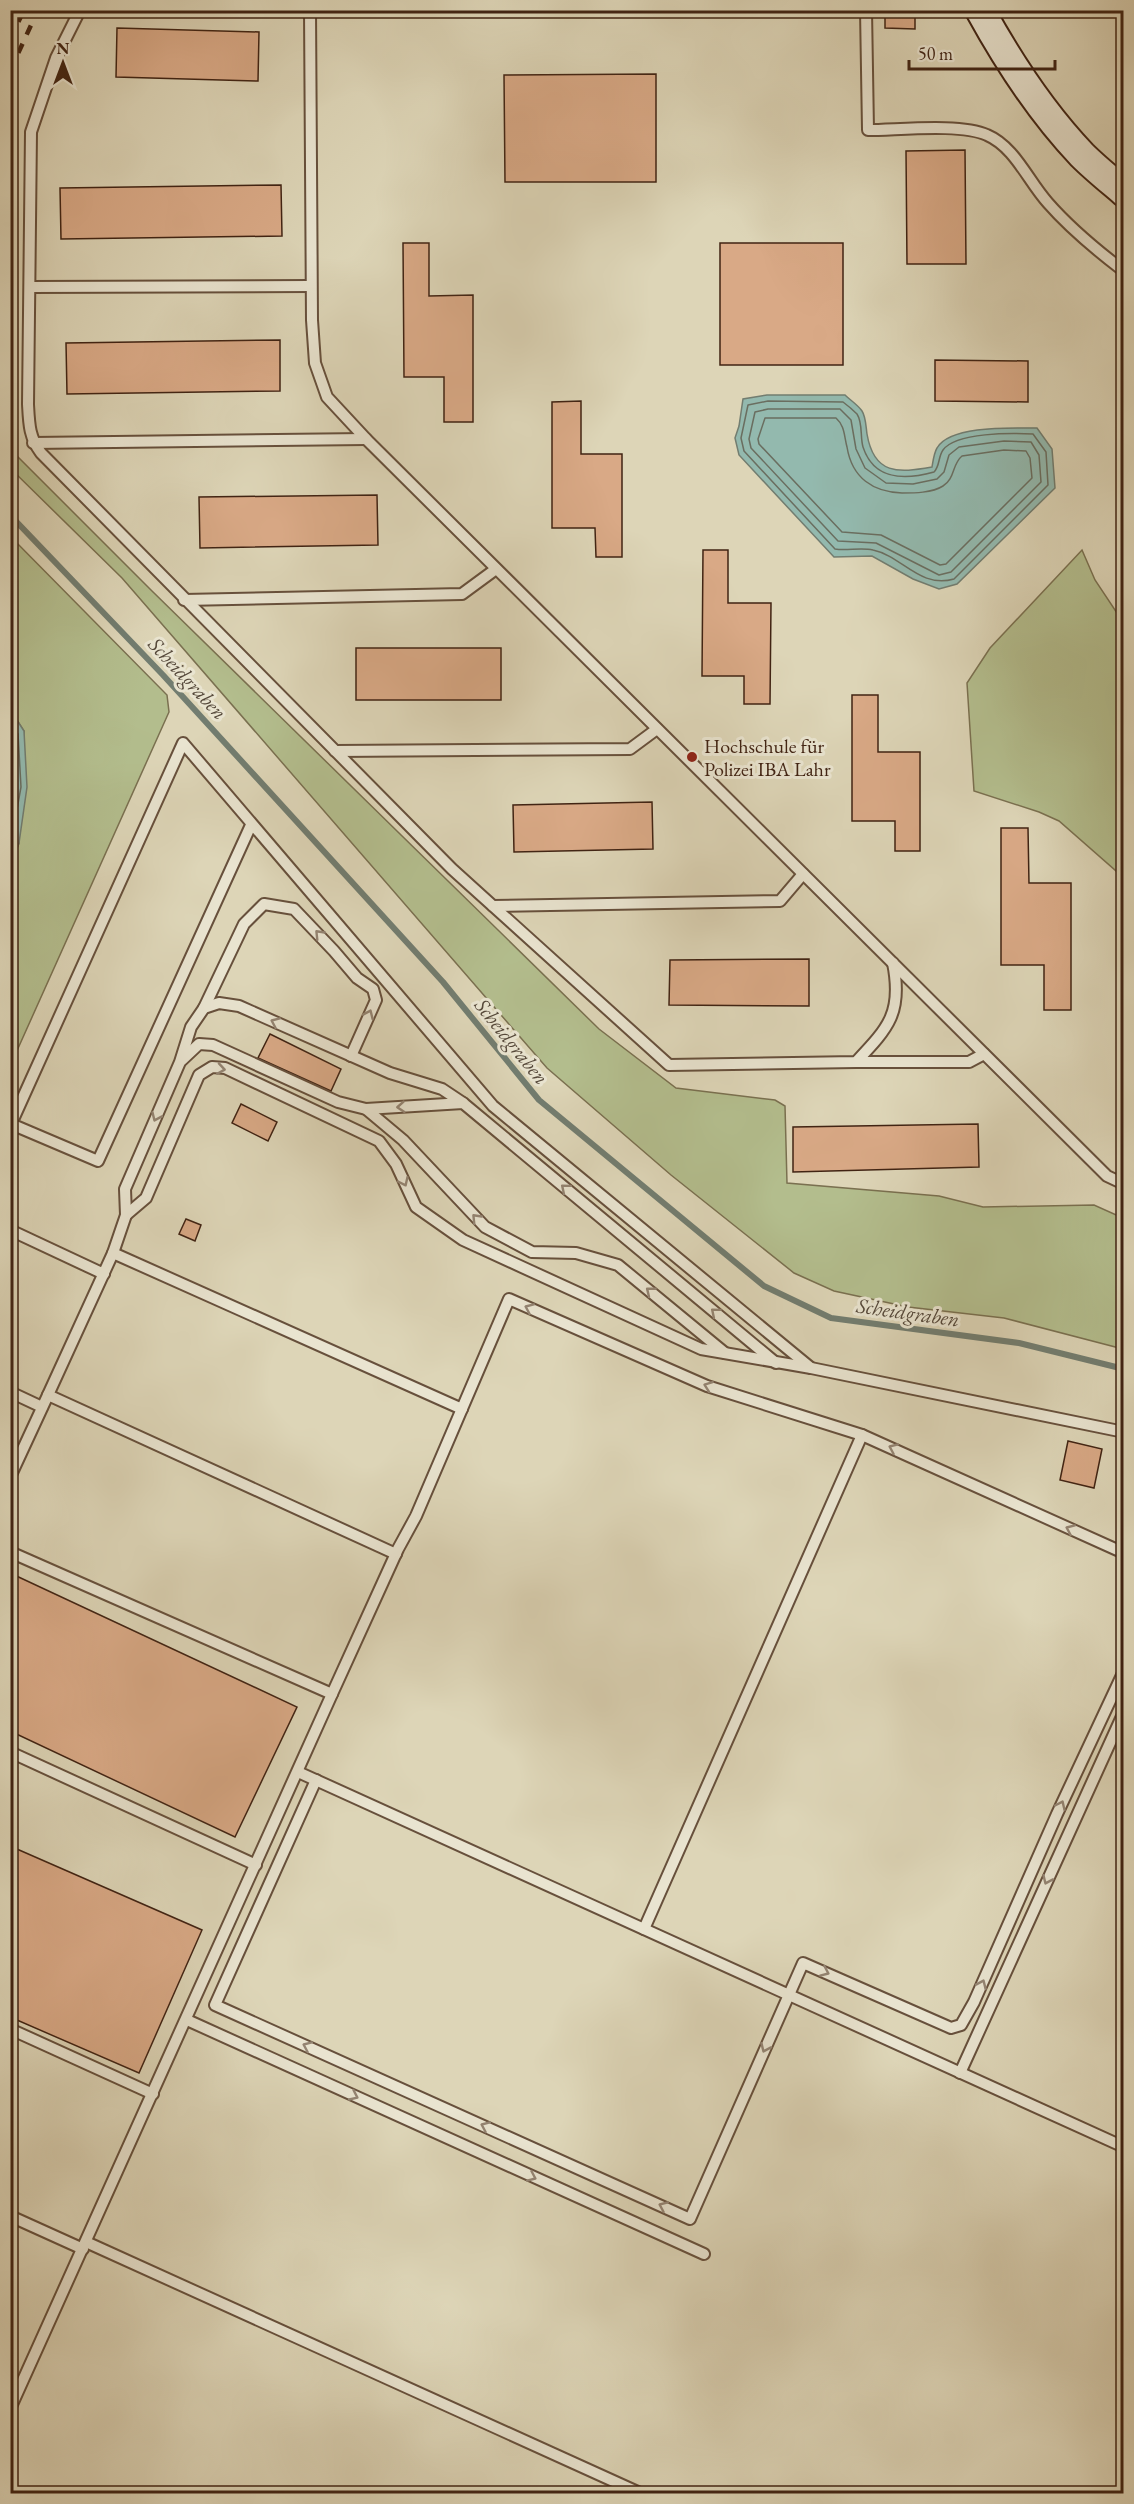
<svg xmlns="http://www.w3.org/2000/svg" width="1134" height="2504" font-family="'EB Garamond',serif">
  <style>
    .green { fill: #b3bd8d; stroke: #7a7050; stroke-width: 1.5 }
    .water { fill: #93b9ae; stroke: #727d70; stroke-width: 1.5 }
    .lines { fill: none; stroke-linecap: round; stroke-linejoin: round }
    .shore { stroke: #6a6e60; stroke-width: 1.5 }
    .stream { stroke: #727d70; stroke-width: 6 }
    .building { fill: #d9a986; stroke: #402313; stroke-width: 1.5 }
    .lane-casing { stroke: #67503c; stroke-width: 14 }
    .secondary-casing { stroke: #402313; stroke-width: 32 }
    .lane { stroke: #e9e4d0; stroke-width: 10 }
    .secondary { stroke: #e9e4d0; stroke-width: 28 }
    .rail { stroke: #402313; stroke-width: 4.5; stroke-dasharray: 10 10; stroke-linecap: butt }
    .oneway { stroke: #948472 }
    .poi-dot { fill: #8f2418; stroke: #e9e4d0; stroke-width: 2 }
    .labels { text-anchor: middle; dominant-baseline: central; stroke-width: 6; stroke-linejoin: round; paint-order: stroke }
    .poi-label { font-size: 20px; fill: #402313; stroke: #e9e4d0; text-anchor: start }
    .water-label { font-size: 21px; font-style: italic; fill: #55483a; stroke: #e9e4d0 }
  </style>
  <rect width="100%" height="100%" fill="#ddd5b7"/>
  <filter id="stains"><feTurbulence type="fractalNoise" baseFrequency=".00333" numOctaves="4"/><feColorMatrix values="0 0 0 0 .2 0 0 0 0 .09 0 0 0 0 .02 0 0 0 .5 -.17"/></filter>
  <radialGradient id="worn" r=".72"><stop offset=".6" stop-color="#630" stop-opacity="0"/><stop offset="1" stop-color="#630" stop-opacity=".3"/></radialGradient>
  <!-- green -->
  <g class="green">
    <path d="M10,449l142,142 447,438 77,59 99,12 10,6 2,77 152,13 44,11 111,-2 29,13v131l-119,-31 -96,-11 -74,-16 -40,-18 -123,-98 -124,-107 -425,-490 -111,-109z"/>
    <path d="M11,537l156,158 2,17 -158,352v-200l8,-21 5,-112 -13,-20z"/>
    <path d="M1082,550l13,30 28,42v255l-64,-56 -20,-9 -65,-21 -7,-108 23,-35z"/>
  </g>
  <!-- water -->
  <g class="water">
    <path d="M767,395h78c5,5 13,10 17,16 4,6 4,17 5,23 7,41 31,39 65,33 1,-6 2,-14 5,-19 13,-23 76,-20 100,-20l15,21 3,39 -98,96 -18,5 -26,-10 -41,-23 -38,1 -95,-102 -4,-17 4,-12 4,-27z"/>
    <path d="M11,711l13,20 3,56 -8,56 -8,21z"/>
  </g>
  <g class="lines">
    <!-- shore -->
    <g class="shore">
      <path d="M768,401l75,1c4,3 10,8 14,12 6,9 3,23 6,33 11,34 42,33 71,25 6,-6 4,-15 9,-22 13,-18 69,-17 90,-16l13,18 2,33 -94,94c-34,10 -52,-23 -81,-29 -12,-3 -26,1 -38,-1l-91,-98 -3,-13 7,-33z"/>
      <path d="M768,409h72l11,11 5,29 9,19 21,15 27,1 24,-5 7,-7 5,-17 10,-8 45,-6 27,1 8,13 2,27 -90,90 -12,3 -63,-32 -38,-2 -87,-93 -2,-9 6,-27z"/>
      <path d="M765,418h71c9,8 8,18 11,29 5,31 26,45 55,46 12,0 30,0 41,-7 12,-7 9,-22 19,-30l42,-6 22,1 4,7 2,20 -86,86 -6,1 -59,-30 -39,-3 -83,-88 -1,-5z"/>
      <path d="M10,722l8,12 3,53 -11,61"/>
      <path d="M10,739l3,48 -3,20"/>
    </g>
    <!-- stream -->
    <path class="stream" d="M10,515l153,160 280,307 96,118 225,186 67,32 188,25 105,26"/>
  </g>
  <!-- building -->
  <g class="building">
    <path d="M885,10h30v19l-30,-1z"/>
    <path d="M117,28l142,4 -1,49 -142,-4z"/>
    <path d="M656,74v108h-151l-1,-107z"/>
    <path d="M965,150l1,114h-59l-1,-113z"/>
    <path d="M281,185l1,51 -221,3 -1,-51z"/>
    <path d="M403,243h26v53l44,-1v127h-29v-45h-40z"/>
    <rect x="720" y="243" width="123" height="122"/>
    <path d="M280,340v51l-213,3 -1,-51z"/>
    <path d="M935,360l93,1v41l-93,-1z"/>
    <path d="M581,401v53h41v103h-26l-1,-29h-43v-126z"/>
    <path d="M377,495l1,50 -178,3 -1,-51z"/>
    <path d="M703,550h25v53h43l-1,101h-26v-28h-42z"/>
    <rect x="356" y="648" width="145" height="52"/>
    <path d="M852,695h26v57h42v99h-25v-30h-43z"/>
    <path d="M652,802l1,47 -139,3 -1,-47z"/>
    <path d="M1001,828h27l1,55h42v127h-27v-45h-43z"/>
    <path d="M809,959v47l-140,-1 1,-45z"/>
    <path d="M270,1034l71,35 -10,22 -73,-33z"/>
    <path d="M241,1104l36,18 -9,19 -36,-18z"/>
    <path d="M978,1124l1,43 -186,5v-45z"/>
    <path d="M186,1219l15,6 -6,16 -16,-7z"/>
    <path d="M1068,1441l34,8 -8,39 -34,-8z"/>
    <path d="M10,1573l287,134 -62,130 -225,-106z"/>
    <path d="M10,1846l192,84 -63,143 -129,-56z"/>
  </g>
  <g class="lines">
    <!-- lane casing -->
    <g class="lane-casing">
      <g id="lane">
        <path d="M80,10l-24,48 -25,74 -3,272c1,19 1,33 13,49l411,416 217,196 187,-3c32,-34 47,-49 37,-99"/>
        <path d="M310,10l2,310 3,43 12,34 39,42 741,737 17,8"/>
        <path d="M866,10l2,120c30,0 93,-7 119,5 28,12 41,46 61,68 21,24 46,45 72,65"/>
        <path d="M30,287l281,-1"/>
        <path d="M33,443l333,-4"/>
        <path d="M184,600l278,-6 34,-25"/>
        <path d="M335,751l295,-2 27,-20"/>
        <path d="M251,825l-153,336 -87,-37 172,-381 310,363 318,262"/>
        <path d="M493,906l287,-5 23,-27"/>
        <path d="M204,1008l40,-84 20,-20 30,5 40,42 23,27 16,11 3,11 -25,56"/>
        <path d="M182,1060l17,-16 14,1 125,57 28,7 37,31 82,87 47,25 44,1 42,12 107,88"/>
        <path d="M856,1062h113l15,-8"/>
        <path d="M366,1109l97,-6 313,260"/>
        <path d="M126,1215l20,-17 53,-123 13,-8 13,1 154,73 17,23 20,43 47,33 238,109 110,19 313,64"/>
        <path d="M10,1230l94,44"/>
        <path d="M113,1253l349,156"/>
        <path d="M10,1392l32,15"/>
        <path d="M48,1395l65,-142 13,-38 -1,-26 55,-127 11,-35 13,-19 15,-5 20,3 151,67 52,16 21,14"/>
        <path d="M10,1477l38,-82 348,159"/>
        <path d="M10,1552l322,142"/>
        <path d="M10,1752l246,113"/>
        <path d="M298,1772l826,375"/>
        <path d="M316,1780l-101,225 475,214 113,-256 148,65 10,-3 13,-23 83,-188 67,-143"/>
        <path d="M644,1929l218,-494"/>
        <path d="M187,2020l517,234"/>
        <path d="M10,2029l143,65"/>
        <path d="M960,2073l164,-361"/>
        <path d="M10,2216l73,33"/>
        <path d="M86,2242l556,252"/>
        <path d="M10,2409l322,-715 66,-145 18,-33 93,-217 198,87 155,49 262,118"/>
      </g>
    </g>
    <!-- secondary casing -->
    <g class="secondary-casing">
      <path id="secondary" d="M980,10c28,51 62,103 102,145 13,13 28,25 42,37"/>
    </g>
    <!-- lane -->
    <use href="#lane" class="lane"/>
    <!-- secondary -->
    <use href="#secondary" class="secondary"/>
    <!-- rail -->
    <g class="rail">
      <path d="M10,40l14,-30"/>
      <path d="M10,71l28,-61"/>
    </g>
  </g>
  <!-- one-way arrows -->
  <defs><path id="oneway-chevron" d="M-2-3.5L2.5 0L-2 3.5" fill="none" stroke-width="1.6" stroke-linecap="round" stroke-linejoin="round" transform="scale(1.5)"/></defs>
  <g class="oneway">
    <use href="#oneway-chevron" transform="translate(319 934) rotate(-134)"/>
    <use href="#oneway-chevron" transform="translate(369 1014) rotate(-66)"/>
    <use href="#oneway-chevron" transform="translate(275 1022) rotate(-156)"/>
    <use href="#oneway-chevron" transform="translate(221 1069) rotate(9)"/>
    <use href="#oneway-chevron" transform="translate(401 1107) rotate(176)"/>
    <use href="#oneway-chevron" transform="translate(156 1117) rotate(114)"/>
    <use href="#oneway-chevron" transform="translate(404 1182) rotate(65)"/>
    <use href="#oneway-chevron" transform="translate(565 1188) rotate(-140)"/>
    <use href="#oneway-chevron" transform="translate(476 1218) rotate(-134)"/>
    <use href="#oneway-chevron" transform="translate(650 1291) rotate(-141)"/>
    <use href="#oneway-chevron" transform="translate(529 1308) rotate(-156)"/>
    <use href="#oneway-chevron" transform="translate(715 1312) rotate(-140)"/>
    <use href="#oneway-chevron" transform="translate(708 1386) rotate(-160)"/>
    <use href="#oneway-chevron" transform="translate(893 1448) rotate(-156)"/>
    <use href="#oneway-chevron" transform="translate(1070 1529) rotate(-156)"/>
    <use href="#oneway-chevron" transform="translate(1061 1805) rotate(-65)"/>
    <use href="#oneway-chevron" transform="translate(1047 1880) rotate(114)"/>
    <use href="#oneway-chevron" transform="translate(825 1972) rotate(24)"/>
    <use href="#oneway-chevron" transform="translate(982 1984) rotate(-66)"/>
    <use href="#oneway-chevron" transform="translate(307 2046) rotate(-156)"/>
    <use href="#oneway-chevron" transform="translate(765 2048) rotate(114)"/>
    <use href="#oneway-chevron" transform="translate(354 2096) rotate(25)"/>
    <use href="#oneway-chevron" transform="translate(485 2126) rotate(-156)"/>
    <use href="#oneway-chevron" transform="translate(532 2177) rotate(24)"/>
    <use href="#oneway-chevron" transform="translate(663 2206) rotate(-156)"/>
  </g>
  <!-- markers -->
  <circle class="poi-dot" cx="692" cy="757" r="6"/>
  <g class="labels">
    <!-- poi labels -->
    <g class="poi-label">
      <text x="704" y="746">Hochschule für<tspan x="704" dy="23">Polizei IBA Lahr</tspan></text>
    </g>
    <!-- water labels -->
    <g class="water-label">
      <text transform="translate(188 678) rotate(47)">Scheidgraben</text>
      <text transform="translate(512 1041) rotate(51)">Scheidgraben</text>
      <text transform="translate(908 1312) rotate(8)">Scheidgraben</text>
    </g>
  </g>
  <!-- margin -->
  <rect width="1134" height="2504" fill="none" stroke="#ddd5b7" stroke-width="36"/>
  <rect x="12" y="12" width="1110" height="2480" fill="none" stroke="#402313" stroke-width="3"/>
  <rect x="18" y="18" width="1098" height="2468" fill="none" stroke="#402313" stroke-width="1.5"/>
  <!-- north arrow -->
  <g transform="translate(63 63)" stroke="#e9e4d0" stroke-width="4.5" paint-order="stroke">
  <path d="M0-4.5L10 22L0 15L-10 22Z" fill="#402313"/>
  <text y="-9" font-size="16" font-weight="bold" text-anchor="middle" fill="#402313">N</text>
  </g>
  <!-- scale -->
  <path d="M909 60v9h146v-9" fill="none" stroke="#402313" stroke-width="3"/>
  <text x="918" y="60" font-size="18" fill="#402313" stroke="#e9e4d0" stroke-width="4.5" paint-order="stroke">50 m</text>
  <rect width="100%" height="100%" filter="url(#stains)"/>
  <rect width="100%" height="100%" fill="url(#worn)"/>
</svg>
